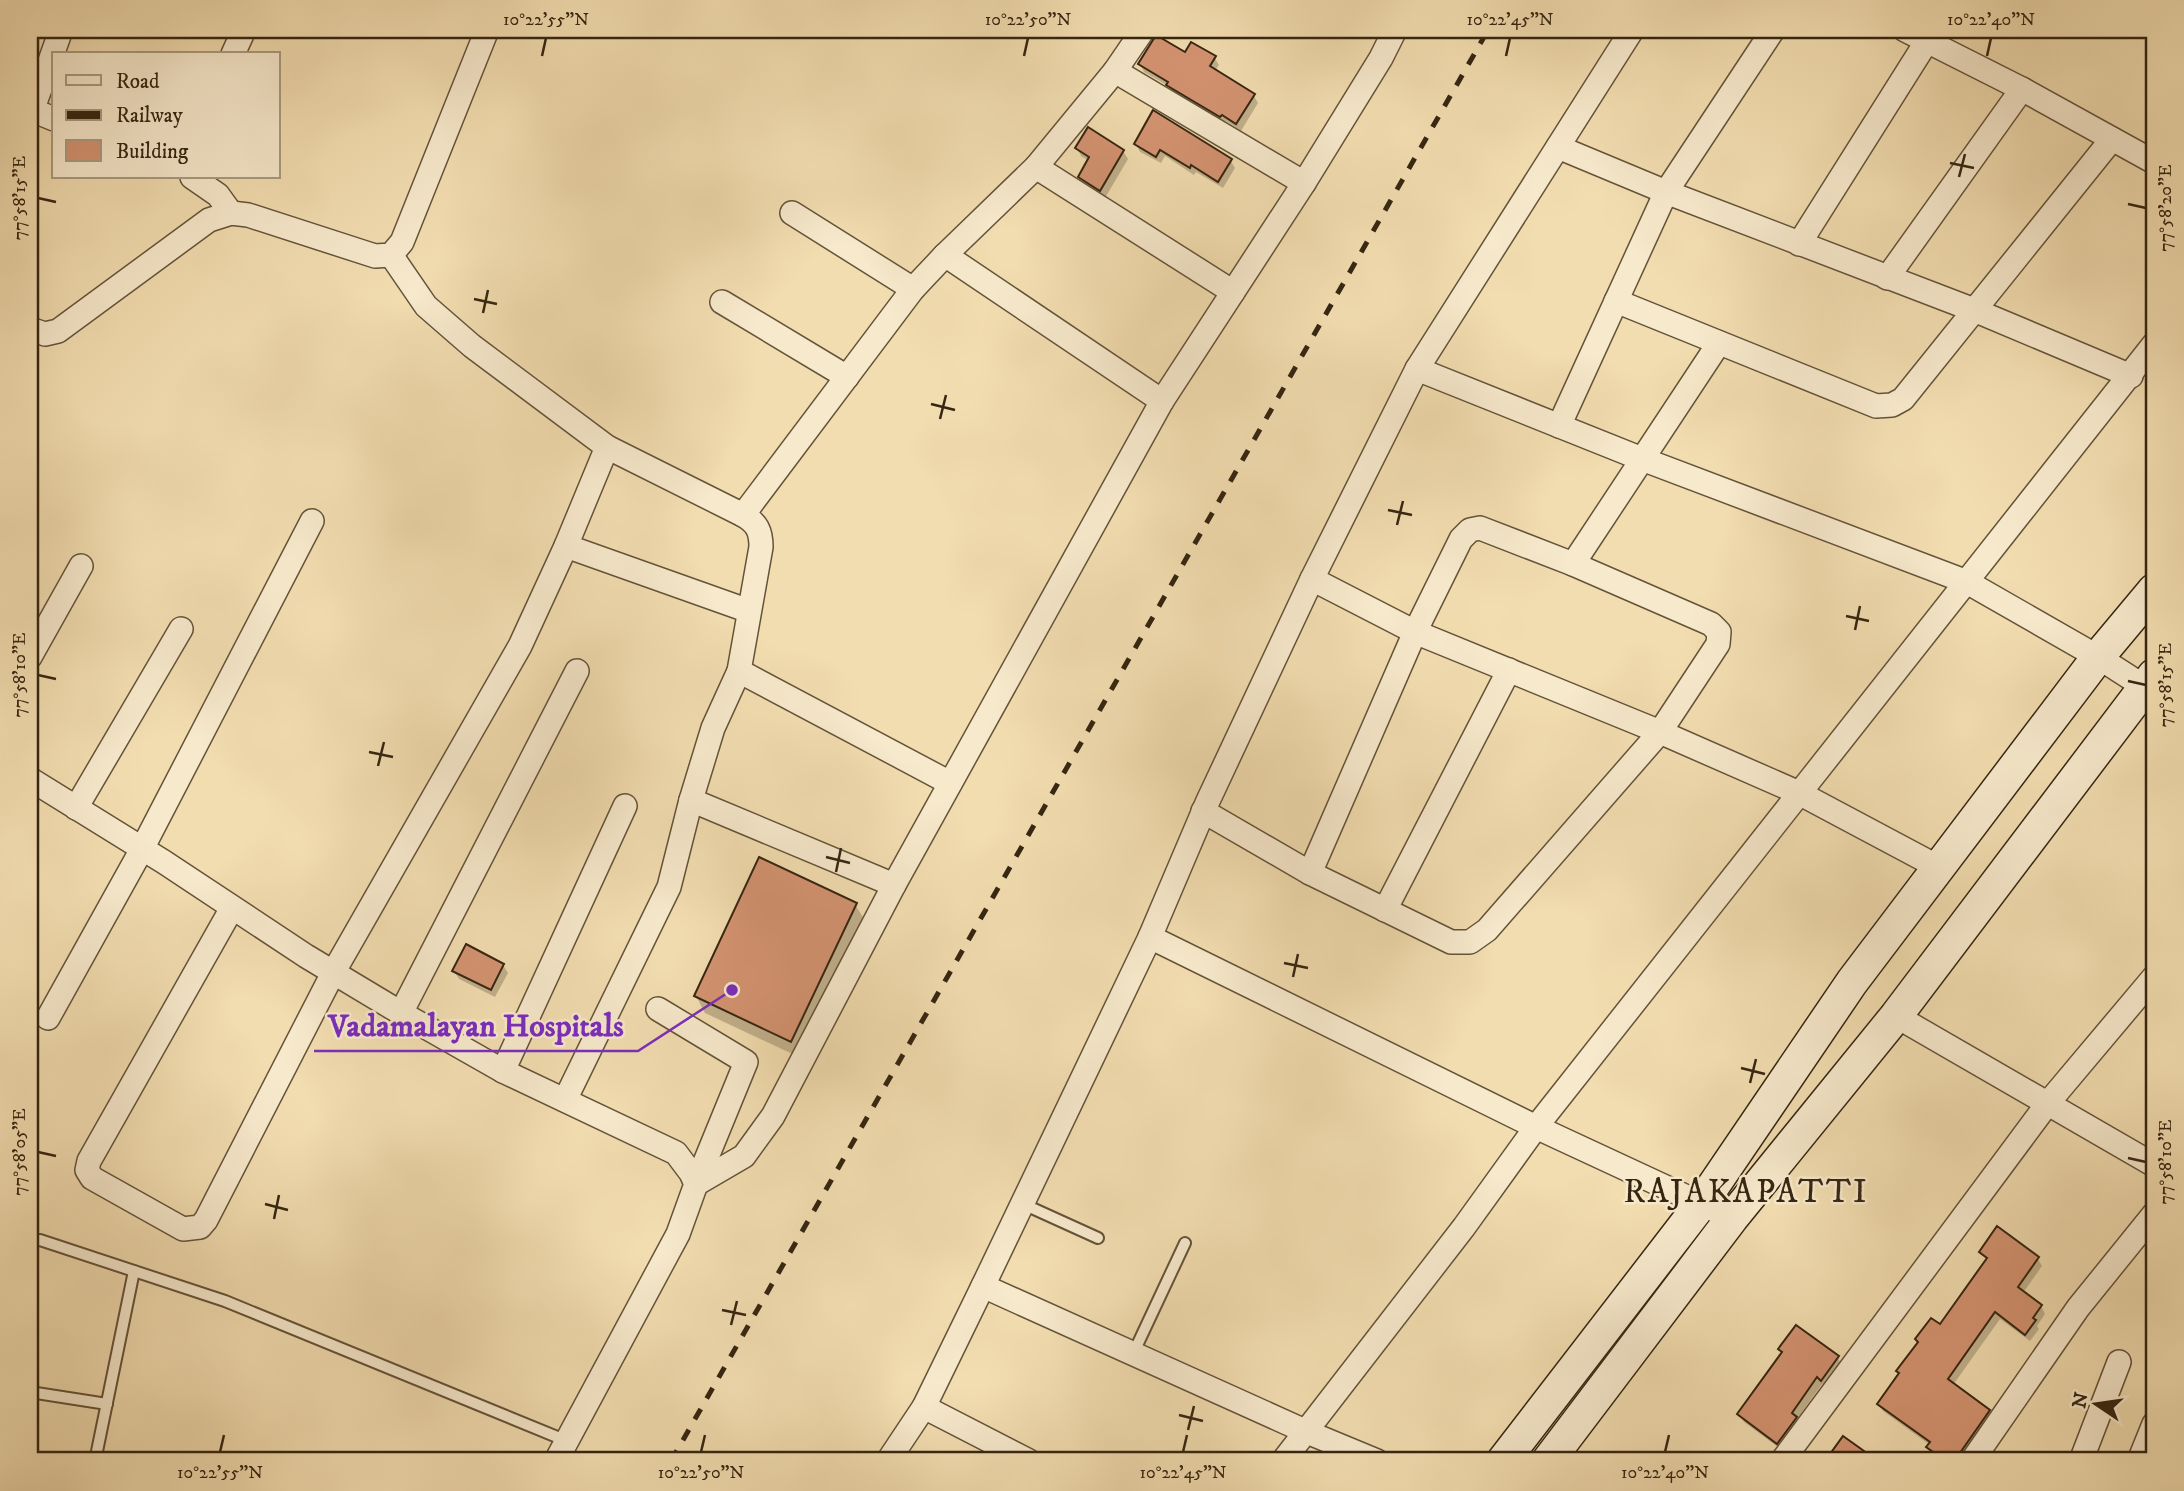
<svg xmlns="http://www.w3.org/2000/svg" width="2184" height="1491" font-family="'IM FELL DW Pica',serif">
  <style>
    .shadow { fill: #0003 }
    .building { fill: #d49371; stroke: #352511; stroke-width: 2 }
    .lines { fill: none; stroke-linecap: round; stroke-linejoin: round }
    .lane-casing { stroke: #645339; stroke-width: 14 }
    .street-casing { stroke: #645339; stroke-width: 26 }
    .secondary-casing { stroke: #352511; stroke-width: 35 }
    .lane { stroke: #f7e9cc; stroke-width: 10 }
    .street { stroke: #f7e9cc; stroke-width: 23 }
    .secondary { stroke: #f7e9cc; stroke-width: 32 }
    .rail { stroke: #352511; stroke-width: 5; stroke-dasharray: 12 12; stroke-linecap: butt }
    .ticks { fill: none; stroke: #352511; stroke-width: 2.5 }
    .labels { text-anchor: middle; dominant-baseline: central; stroke-width: 5; stroke-linejoin: round; paint-order: stroke }
    .quarter-label { font-size: 33px; letter-spacing: 2px; fill: #352511; stroke: #f7e9cc }
    .leader { fill: none; stroke: #7b2cbf; stroke-width: 2.5 }
    .callout-dot { fill: #7b2cbf; stroke: #f7e9cc; stroke-width: 2.5 }
    .callout-label { font-size: 32px; text-anchor: middle; font-weight: bold; fill: #7b2cbf; stroke: #f7e9cc; stroke-width: 5; stroke-linejoin: round; paint-order: stroke }
    .neatline { fill: none; stroke: #352511; stroke-width: 2.5 }
    .ticks-label { font-size: 18px; text-anchor: middle; fill: #352511 }
  </style>
  <rect width="100%" height="100%" fill="#f2ddb0"/>
  <filter id="stains"><feTurbulence type="fractalNoise" baseFrequency=".00286" numOctaves="4"/><feColorMatrix values="0 0 0 0 .2 0 0 0 0 .09 0 0 0 0 .02 0 0 0 .5 -.17"/></filter>
  <radialGradient id="worn" r=".72"><stop offset=".6" stop-color="#630" stop-opacity="0"/><stop offset="1" stop-color="#630" stop-opacity=".3"/></radialGradient>
  <!-- shadow -->
  <g class="shadow">
    <path d="M1186,55l28,2 5,8 -4,6 39,25 4,7 -17,28 -15,-10 -1,3 -52,-31 -3,-6 -26,-15 -4,-8z"/>
    <path d="M1136,144l94,16 5,8 -12,20 -27,-16 -2,3 -29,-19 -4,7 -21,-11z"/>
    <path d="M1077,148l46,3 5,8 -23,39 -20,-13 -5,-8 9,-16 -8,-5z"/>
    <path d="M855,904l10,17 -64,137 -96,-45 -9,-17z"/>
    <path d="M503,965l5,8 -13,24 -36,-18 -5,-8z"/>
    <path d="M1997,1229l41,30 4,7 -19,27 18,13 4,8 -8,12 2,3 -9,12 -30,-22 -47,66 36,26 4,8 -29,42h-22l-9,-7 -5,-7 2,-2 -47,-34 -4,-7 40,-61 21,-16 47,-66 -6,-9z"/>
    <path d="M1780,1349l57,8 5,8 -16,22 -4,-3 -25,35 4,7 -19,24 -38,-28 -5,-8 44,-61z"/>
  </g>
  <!-- building -->
  <g class="building">
    <path d="M1156,35l29,17 6,-10 25,14 -6,10 45,28 -19,30 -14,-9 -2,2 -54,-32 2,-3 -30,-18z"/>
    <path d="M1153,110l79,49 -14,23 -27,-17 -1,3 -30,-18 -4,7 -22,-13z"/>
    <path d="M1088,127l36,23 -24,41 -22,-14 11,-20 -14,-9z"/>
    <path d="M759,857l98,46 -66,139 -97,-46z"/>
    <path d="M466,944l38,20 -13,26 -39,-19z"/>
    <path d="M1997,1226l42,31 -21,30 24,18 -9,13 3,2 -11,15 -30,-23 -47,67 42,31 -30,43 -2,8h-12l-20,-14 4,-5 -53,-38 22,-31 -3,-2 22,-29 -3,-3 16,-21 9,6 47,-66 -8,-6z"/>
    <path d="M1796,1325l43,31 -18,25 -4,-4 -25,36 5,4 -20,27 -40,-30 45,-62 -4,-3z"/>
    <path d="M1843,1436l35,25h-53z"/>
  </g>
  <g class="lines">
    <!-- lane casing -->
    <g class="lane-casing">
      <g id="lane">
        <path d="M1023,1204l75,34"/>
        <path d="M30,1241l10,-1 185,61 342,140"/>
        <path d="M1133,1354l52,-111"/>
        <path d="M30,1392l77,12"/>
        <path d="M95,1461l39,-190"/>
      </g>
    </g>
    <!-- street casing -->
    <g class="street-casing">
      <g id="street">
        <path d="M1905,30l117,59 132,73"/>
        <path d="M233,54l11,-24"/>
        <path d="M1115,71l189,112"/>
        <path d="M32,110l22,9"/>
        <path d="M30,117l31,-87"/>
        <path d="M1558,147l108,45 308,118 157,66"/>
        <path d="M1036,167l197,125"/>
        <path d="M192,177l26,18 13,18"/>
        <path d="M792,213l121,76"/>
        <path d="M1799,244l128,-203"/>
        <path d="M391,255l35,51 46,40 135,101 136,68c14,8 18,16 18,32l-22,124 -26,57 -22,72 -22,87 -104,213"/>
        <path d="M945,255l217,146"/>
        <path d="M1887,278l135,-189"/>
        <path d="M1616,301l260,105 16,-1 11,-6 209,-260"/>
        <path d="M722,302l125,75"/>
        <path d="M30,329l15,5 13,-3 151,-111 22,-7 17,2 127,41 16,-1 11,-13 85,-212"/>
        <path d="M1417,369l225,90 325,123 131,75 56,36"/>
        <path d="M1559,426l107,-234 107,-162"/>
        <path d="M743,515l170,-226 32,-34 91,-88 79,-96 28,-41"/>
        <path d="M566,546l183,65"/>
        <path d="M1312,579l103,53 245,100 139,61 139,74"/>
        <path d="M30,657l51,-91"/>
        <path d="M739,671l211,112"/>
        <path d="M30,779l134,83 142,94 95,57 102,58 173,82 15,20 5,11 -18,50 -122,227"/>
        <path d="M691,800l203,85"/>
        <path d="M76,808l105,-179"/>
        <path d="M1203,811l107,62 141,69h19l17,-12 173,-198 58,-88 1,-12 -8,-8 -138,-60 146,-221"/>
        <path d="M1310,873l105,-241 46,-93 9,-9 10,-2 93,36"/>
        <path d="M232,908l-143,253 -2,9 5,8 91,51 17,-2 6,-7 127,-247 187,-327 46,-100 41,-99"/>
        <path d="M1385,910l124,-240"/>
        <path d="M1150,937l386,190 196,91"/>
        <path d="M658,1009l88,53 -50,122"/>
        <path d="M401,1013l176,-342"/>
        <path d="M1896,1016l258,149"/>
        <path d="M48,1018l94,-169 170,-328"/>
        <path d="M503,1071l122,-265"/>
        <path d="M696,1184l48,-28 29,-40 121,-231 268,-484 142,-218 77,-125 14,-28"/>
        <path d="M983,1286l324,146 70,29"/>
        <path d="M924,1407l105,54"/>
        <path d="M888,1461l36,-54 59,-121 167,-349 57,-134 105,-224 105,-210 215,-339"/>
        <path d="M1283,1461l181,-234 72,-100 618,-783"/>
        <path d="M1782,1461l266,-358 106,-126"/>
        <path d="M1972,1461l106,-153 76,-94"/>
        <path d="M2081,1461l38,-99"/>
        <path d="M2139,1461l15,-37"/>
      </g>
    </g>
    <!-- secondary casing -->
    <g class="secondary-casing">
      <g id="secondary">
        <path d="M1503,1461l198,-257 151,-222 246,-325 56,-67"/>
        <path d="M1548,1461l184,-243 164,-202 258,-341"/>
      </g>
    </g>
    <!-- lane -->
    <use href="#lane" class="lane"/>
    <!-- street -->
    <use href="#street" class="street"/>
    <!-- secondary -->
    <use href="#secondary" class="secondary"/>
    <!-- rail -->
    <path class="rail" d="M671,1461l817,-1431"/>
  </g>
  <!-- ticks -->
  <path class="ticks" d="M542,56l4,-18M1024,56l4,-18M1506,56l4,-18M1987,56l4,-18M1950,163l24,5M1959,177l6,-23M38,198l18,4M2128,204l18,4M474,299l23,5M483,313l5,-23M931,404l24,6M940,419l6,-24M1388,510l24,5M1397,525l6,-24M1846,616l23,5M1855,630l5,-24M38,675l18,4M2128,681l18,4M369,752l24,5M378,766l6,-24M826,857l24,6M836,872l5,-24M1284,963l24,5M1293,977l5,-23M1741,1068l24,6M1750,1083l6,-24M38,1152l18,4M2128,1158l18,4M265,1204l23,6M274,1219l5,-24M722,1310l24,5M731,1325l6,-24M1179,1415l24,6M1188,1430l6,-24M220,1452l4,-17M701,1452l4,-17M1183,1452l4,-17M1665,1452l4,-17"/>
  <g class="labels">
    <!-- quarter labels -->
    <g class="quarter-label">
      <text x="1746" y="1192">RAJAKAPATTI</text>
    </g>
  </g>
  <!-- callouts -->
  <path class="leader" d="M732 990L638 1051H314"/>
  <circle class="callout-dot" cx="732" cy="990" r="7"/>
  <g class="callout-label">
    <text x="476" y="1036">Vadamalayan Hospitals</text>
  </g>
  <!-- margin -->
  <rect width="2184" height="1491" fill="none" stroke="#f2ddb0" stroke-width="77"/>
  <!-- legend -->
  <rect x="52" y="52" width="228" height="126" fill="#f7e9cc" stroke="#a99b81" stroke-width="2"/>
  <rect x="66" y="75" width="35" height="10" fill="#f7e9cc" stroke="#a99b81" stroke-width="2"/>
  <text x="116" y="88" font-size="21" fill="#352511">Road</text>
  <rect x="66" y="110" width="35" height="10" fill="#352511" stroke="#a99b81" stroke-width="2"/>
  <text x="116" y="122" font-size="21" fill="#352511">Railway</text>
  <rect x="66" y="140" width="35" height="21" fill="#d49371" stroke="#a99b81" stroke-width="2"/>
  <text x="116" y="158" font-size="21" fill="#352511">Building</text>
  <!-- north arrow -->
  <g transform="translate(2096 1404) rotate(283)" stroke="#f7e9cc" stroke-width="5" paint-order="stroke">
  <path d="M0-5L12 26L0 18L-12 26Z" fill="#352511"/>
  <text y="-10" font-size="19" font-weight="bold" text-anchor="middle" fill="#352511">N</text>
  </g>
  <rect x="38" y="38" width="2108" height="1414" class="neatline"/>
  <g class="ticks-label">
    <text x="546" y="25">10°22'55"N</text>
    <text x="1028" y="25">10°22'50"N</text>
    <text x="1510" y="25">10°22'45"N</text>
    <text x="1991" y="25">10°22'40"N</text>
    <text transform="translate(19 198) rotate(-90)" y="6">77°58'15"E</text>
    <text transform="translate(2165 208) rotate(-90)" y="6">77°58'20"E</text>
    <text transform="translate(19 675) rotate(-90)" y="6">77°58'10"E</text>
    <text transform="translate(2165 685) rotate(-90)" y="6">77°58'15"E</text>
    <text transform="translate(19 1152) rotate(-90)" y="6">77°58'05"E</text>
    <text transform="translate(2165 1162) rotate(-90)" y="6">77°58'10"E</text>
    <text x="220" y="1478">10°22'55"N</text>
    <text x="701" y="1478">10°22'50"N</text>
    <text x="1183" y="1478">10°22'45"N</text>
    <text x="1665" y="1478">10°22'40"N</text>
  </g>
  <rect width="100%" height="100%" filter="url(#stains)"/>
  <rect width="100%" height="100%" fill="url(#worn)"/>
</svg>
